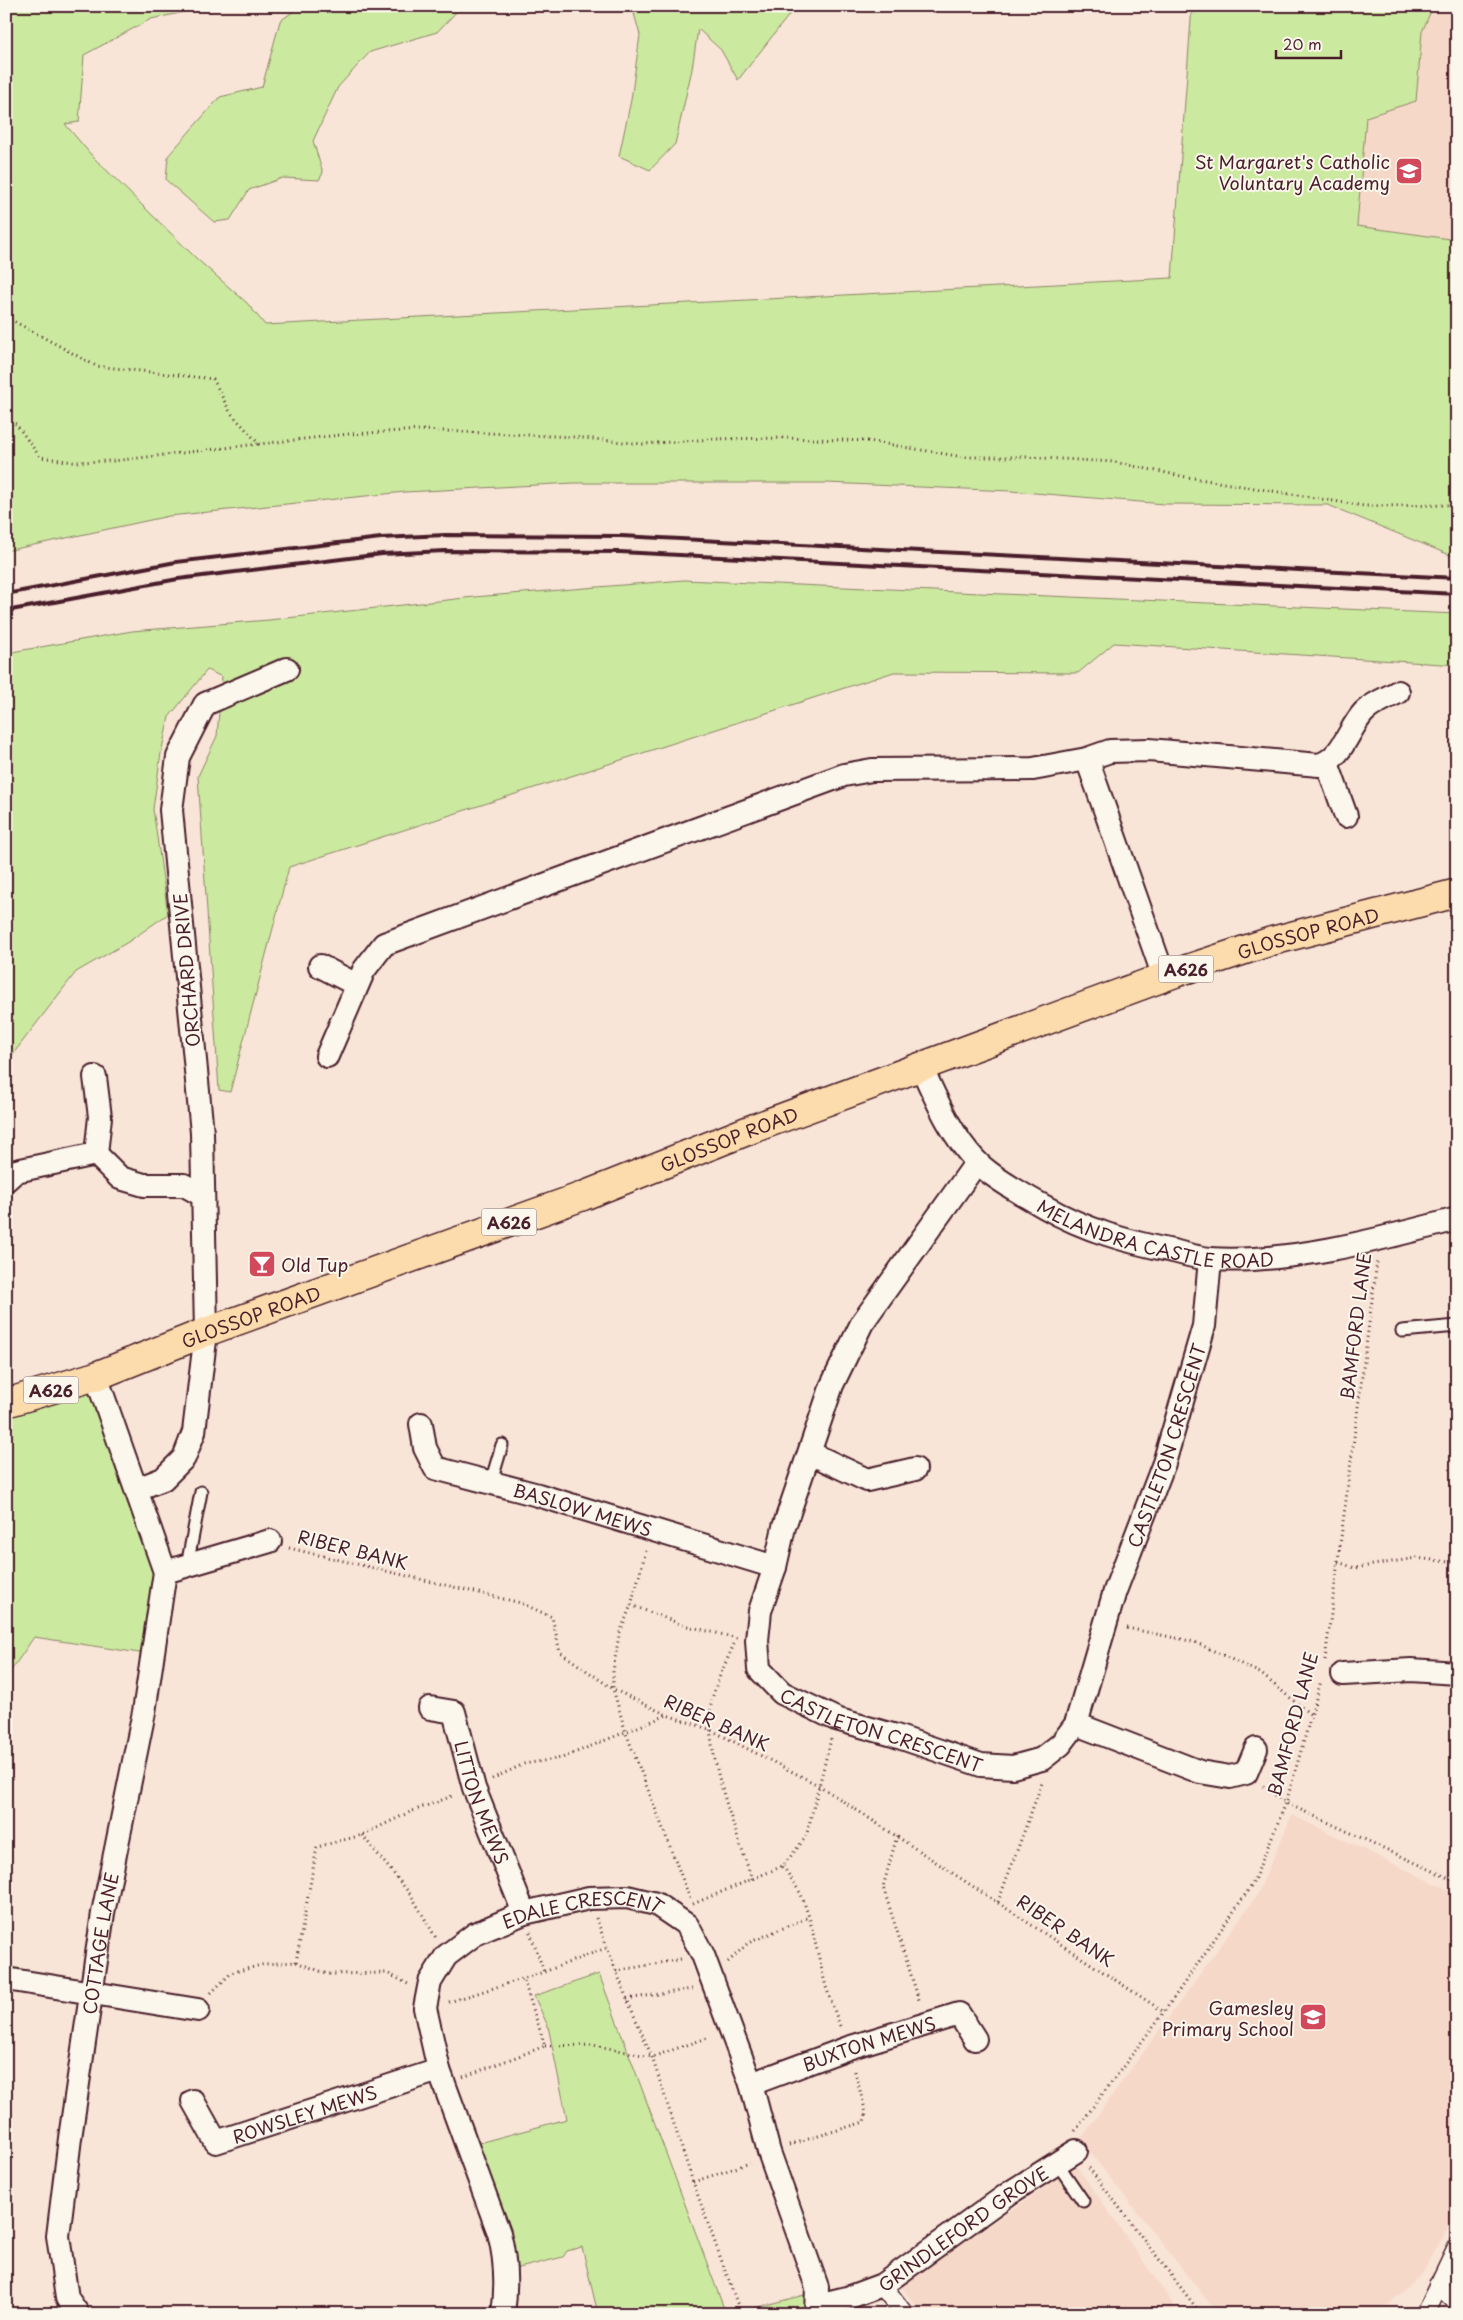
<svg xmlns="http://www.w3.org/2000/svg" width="1463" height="2320" font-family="'Playpen Sans',sans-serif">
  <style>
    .built { fill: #f6d8c8 }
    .green { fill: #cce9a0; stroke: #8b8466 }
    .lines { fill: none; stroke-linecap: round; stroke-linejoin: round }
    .service-casing { stroke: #4a1f2b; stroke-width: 15 }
    .pedestrian-casing { stroke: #4a1f2b; stroke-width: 21 }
    .minor-casing { stroke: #4a1f2b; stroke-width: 26 }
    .primary-casing { stroke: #4a1f2b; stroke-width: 31 }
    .path { stroke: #4a1f2b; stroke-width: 3; stroke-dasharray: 1 4; stroke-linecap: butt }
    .service { stroke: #fbf7ec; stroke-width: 11 }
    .pedestrian { stroke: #fbf7ec; stroke-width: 18 }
    .minor { stroke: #fbf7ec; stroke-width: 22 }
    .primary { stroke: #fcdcac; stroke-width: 28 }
    .rail { stroke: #4a1f2b; stroke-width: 4 }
    .labels { text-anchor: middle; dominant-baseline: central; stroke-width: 4; stroke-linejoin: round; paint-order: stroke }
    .shield { fill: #fbf7ec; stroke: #7f6065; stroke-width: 1 }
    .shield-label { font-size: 16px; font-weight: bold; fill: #4a1f2b }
    .poi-label { font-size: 18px; fill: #4a1f2b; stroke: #fbf7ec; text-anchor: end }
    .street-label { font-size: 18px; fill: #4a1f2b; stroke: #fbf7ec }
  </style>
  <rect width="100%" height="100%" fill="#f8e5d7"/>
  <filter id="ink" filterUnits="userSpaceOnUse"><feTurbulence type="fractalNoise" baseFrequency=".02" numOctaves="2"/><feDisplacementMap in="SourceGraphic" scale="10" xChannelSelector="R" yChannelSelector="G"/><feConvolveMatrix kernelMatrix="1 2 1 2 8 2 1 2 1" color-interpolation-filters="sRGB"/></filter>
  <g filter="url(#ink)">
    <path class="built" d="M1433 6H1457V240L1357 226 1366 117 1416 101 1422 32Z
      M1292 1815 1457 1894V2213L1420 2277 1389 2304 1372 2314H1218L1080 2140 1257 1895Z
      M1076 2165 1180 2314H922L901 2286Z"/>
    <path class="green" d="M6 6H214L151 19 84 55 79 122 65 124 93 157 197 259 247 303 265 325 1172 278 1192 6H1433L1422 32 1416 101 1366 117 1357 226 1457 240V558L1328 505 1164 504 1011 491 827 483H574L405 492 169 516 6 551Z
      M301 6H462L437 32 370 52 338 87 313 141 323 173 319 180 282 178 249 190 230 220 214 222 166 180 168 156 220 97 262 87 280 21Z
      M632 6H796L738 80 721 50 698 29 692 69 675 144 650 170 619 156 631 100 640 35Z
      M684 580 1457 614V665L1114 643 1078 673 894 672 289 867 230 1092 219 1090 198 776 217 736 222 677 207 670 169 717 161 753 153 809 168 914 128 942 76 972 6 1063V653L132 631 269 620 474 597Z
      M93 1384 159 1576 146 1654 34 1637 6 1678V1411Z
      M599 1974 726 2314H598L582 2247 567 2251 563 2257 511 2270 475 2144 567 2119 548 2026 534 1996Z
      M812 2293 811 2314H731Z"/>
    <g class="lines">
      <g class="service-casing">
        <path id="service" d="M1402 1331 1457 1326
          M491 1482 502 1445
          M187 1566 201 1492
          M1057 2163 1083 2201"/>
      </g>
      <g class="pedestrian-casing">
        <path id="pedestrian" d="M882 2285 904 2314
          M1438 2285 1457 2302
          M1425 2314 1457 2247"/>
      </g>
      <g class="minor-casing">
        <g id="minor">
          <path d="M1087 759 1164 977"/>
          <path d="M1327 763 1346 816"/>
          <path d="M320 966 357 985"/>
          <path d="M327 1056 364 970 384 944 844 775 872 770 1033 769 1087 759 1110 751 1149 750 1319 765C1343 758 1348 729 1364 712 1373 703 1387 698 1398 692"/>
          <path id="s1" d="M921 1066C936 1099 951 1135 976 1161 991 1177 1025 1196 1045 1207 1085 1230 1128 1242 1173 1251 1185 1254 1198 1258 1210 1259 1290 1264 1381 1239 1457 1219"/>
          <path d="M95 1077 100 1117 96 1154"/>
          <path id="s2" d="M977 1162 862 1323 832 1385 784 1527 775 1567 760 1611 757 1640 759 1669 782 1693 836 1719 893 1735 981 1765 1013 1767 1042 1759 1061 1744 1076 1724 1115 1591 1164 1463 1204 1326 1210 1259"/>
          <path d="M6 1180 16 1171 96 1154 120 1178 144 1185H184L202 1195"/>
          <path id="s3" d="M421 1424 425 1448 435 1468 538 1495 775 1567"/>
          <path d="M810 1453 867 1480 915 1469"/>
          <path d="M137 1489 163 1479 184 1458 194 1432 206 1332 202 1133 171 810 178 757 205 704 287 669"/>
          <path d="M165 1572 270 1541"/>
          <path d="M1343 1674 1411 1670 1457 1673"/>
          <path id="s4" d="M430 1708 454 1712 474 1788 524 1913"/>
          <path d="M1076 1724 1200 1772 1230 1777 1246 1773 1256 1749"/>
          <path d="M6 1979 198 2010"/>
          <path id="s5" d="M751 2084 848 2048 959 2014 975 2039"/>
          <path id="s6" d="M193 2101 216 2142 439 2070"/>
          <path id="s7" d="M818 2305 847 2298 882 2285 1011 2192 1076 2151"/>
          <path id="s8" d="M78 2314 67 2298 58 2236 70 2138 103 1913 144 1712 165 1572 96 1376"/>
          <path id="s9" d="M503 2314C507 2286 506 2260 499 2233L439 2070 425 2008 430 1982 446 1956 475 1934 524 1913 589 1898 627 1897 656 1904 687 1925 703 1955 751 2084 769 2152 817 2287 816 2314"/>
        </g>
      </g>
      <g class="primary-casing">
        <g id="primary">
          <path id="s10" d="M6 1403 96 1376 206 1332 583 1196 757 1127 1175 973 1272 941 1457 893"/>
        </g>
      </g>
      <path class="path" d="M6 317 96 366 213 379 230 412 259 444 349 434 421 430 573 437 643 444 712 439 787 438 868 441 963 457H1025L1114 462 1181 476 1364 506 1457 505
        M6 419 16 424 40 457 73 462 113 461 258 444
        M289 1548 521 1603 552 1617 560 1652 613 1689 667 1715 709 1729 820 1786 1164 2012
        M646 1551 631 1605 619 1635 613 1671V1689L626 1733 691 1901
        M1338 1562 1355 1568 1416 1558 1457 1563
        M631 1605 683 1625 737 1638
        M1127 1628 1195 1642 1260 1673 1311 1715
        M734 1644C726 1663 714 1685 711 1705 704 1754 737 1832 752 1880
        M1325 1660 1377 1262
        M492 1779 524 1764 562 1758 667 1715
        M1263 1786 1286 1803 1457 1882
        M362 1835 411 1895 436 1938
        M897 1836 883 1887 920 2003
        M783 1866 801 1894 809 1917 826 1987 841 2029
        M998 1902 1042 1783
        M693 1904 783 1866 806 1837 831 1739
        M596 1918 627 1999 652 2057 693 2182 741 2314
        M530 1932 544 1972
        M296 1962 317 1847 362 1835 410 1812 455 1795
        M728 1962 748 1943 809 1917
        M616 1971 681 1959
        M211 1993 231 1973 265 1964 296 1962 328 1974 387 1973 408 1984
        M627 1999 692 1989
        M449 2002 544 1972 606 1948
        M545 2046 593 2045 652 2057 710 2037
        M463 2077 545 2046 523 1978
        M1075 2131 1164 2012 1252 1885 1286 1803 1321 1681
        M789 2145 864 2122 866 2113 854 2068
        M1089 2168 1201 2314
        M693 2182 750 2163
        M778 2314 795 2310"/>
      <use href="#service" class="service"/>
      <use href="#pedestrian" class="pedestrian"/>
      <use href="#minor" class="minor"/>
      <use href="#primary" class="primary"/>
      <path class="rail" d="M6 594 176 562 381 538 445 535 621 536 1457 578
        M6 611 178 579 382 554 445 551 620 552 1457 594"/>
    </g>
  </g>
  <defs>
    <g id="school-square" transform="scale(1.4375)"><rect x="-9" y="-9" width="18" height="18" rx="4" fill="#d1495b" stroke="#fbf7ec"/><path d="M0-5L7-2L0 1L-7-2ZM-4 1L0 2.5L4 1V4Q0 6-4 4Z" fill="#fff"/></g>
    <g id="bar-square" transform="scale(1.4375)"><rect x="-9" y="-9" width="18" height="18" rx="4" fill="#d1495b" stroke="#fbf7ec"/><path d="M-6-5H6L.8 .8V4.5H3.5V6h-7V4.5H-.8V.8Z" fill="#fff"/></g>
  </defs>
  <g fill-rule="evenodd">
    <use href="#school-square" x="1409" y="171"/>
    <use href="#bar-square" x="262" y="1264"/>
    <use href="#school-square" x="1313" y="2017"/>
  </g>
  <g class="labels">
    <g class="shield">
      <rect x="1158.5" y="955.5" width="55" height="27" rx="4"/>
      <rect x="481.5" y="1208.5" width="55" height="27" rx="4"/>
      <rect x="23.5" y="1376.5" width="55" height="27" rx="4"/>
    </g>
    <g class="shield-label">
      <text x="1186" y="969">A626</text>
      <text x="509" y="1222">A626</text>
      <text x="51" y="1390">A626</text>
    </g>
    <g class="poi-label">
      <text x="1390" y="161">St Margaret's Catholic<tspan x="1390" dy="21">Voluntary Academy</tspan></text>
      <text x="281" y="1264" text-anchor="start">Old Tup</text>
      <text x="1294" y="2007">Gamesley<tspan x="1294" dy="21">Primary School</tspan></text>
    </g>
    <g class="street-label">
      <text stroke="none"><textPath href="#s10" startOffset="1385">GLOSSOP ROAD</textPath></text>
      <text transform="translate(186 970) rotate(-95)">ORCHARD DRIVE</text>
      <text stroke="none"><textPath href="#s10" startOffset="770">GLOSSOP ROAD</textPath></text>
      <text stroke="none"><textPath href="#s1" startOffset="309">MELANDRA CASTLE ROAD</textPath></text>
      <text stroke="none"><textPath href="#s10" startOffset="260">GLOSSOP ROAD</textPath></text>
      <text transform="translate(1355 1326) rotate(-83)">BAMFORD LANE</text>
      <text stroke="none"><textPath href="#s2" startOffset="1212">CASTLETON CRESCENT</textPath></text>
      <text stroke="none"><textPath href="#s3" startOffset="200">BASLOW MEWS</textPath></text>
      <text transform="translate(353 1549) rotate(14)">RIBER BANK</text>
      <text transform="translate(717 1722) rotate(24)">RIBER BANK</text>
      <text transform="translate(1292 1724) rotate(-75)">BAMFORD LANE</text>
      <text stroke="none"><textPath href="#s2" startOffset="702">CASTLETON CRESCENT</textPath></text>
      <text stroke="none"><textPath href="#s4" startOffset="119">LITTON MEWS</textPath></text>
      <text stroke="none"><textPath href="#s9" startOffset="525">EDALE CRESCENT</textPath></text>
      <text transform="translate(1066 1930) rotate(34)">RIBER BANK</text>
      <text stroke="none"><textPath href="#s8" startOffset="378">COTTAGE LANE</textPath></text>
      <text stroke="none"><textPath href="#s5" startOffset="125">BUXTON MEWS</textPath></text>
      <text stroke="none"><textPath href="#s6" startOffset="140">ROWSLEY MEWS</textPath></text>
      <text stroke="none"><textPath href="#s7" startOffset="166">GRINDLEFORD GROVE</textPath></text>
    </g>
  </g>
  <rect width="1463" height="2320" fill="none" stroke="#fbf7ec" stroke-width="25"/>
  <rect x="12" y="12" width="1438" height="2295" fill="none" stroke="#4a1f2b" stroke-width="2" filter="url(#ink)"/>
  <path d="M1276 50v8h65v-8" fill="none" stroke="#4a1f2b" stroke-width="2.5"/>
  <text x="1283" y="50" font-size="15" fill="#4a1f2b" stroke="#fbf7ec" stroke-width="4" paint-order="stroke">20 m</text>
</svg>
